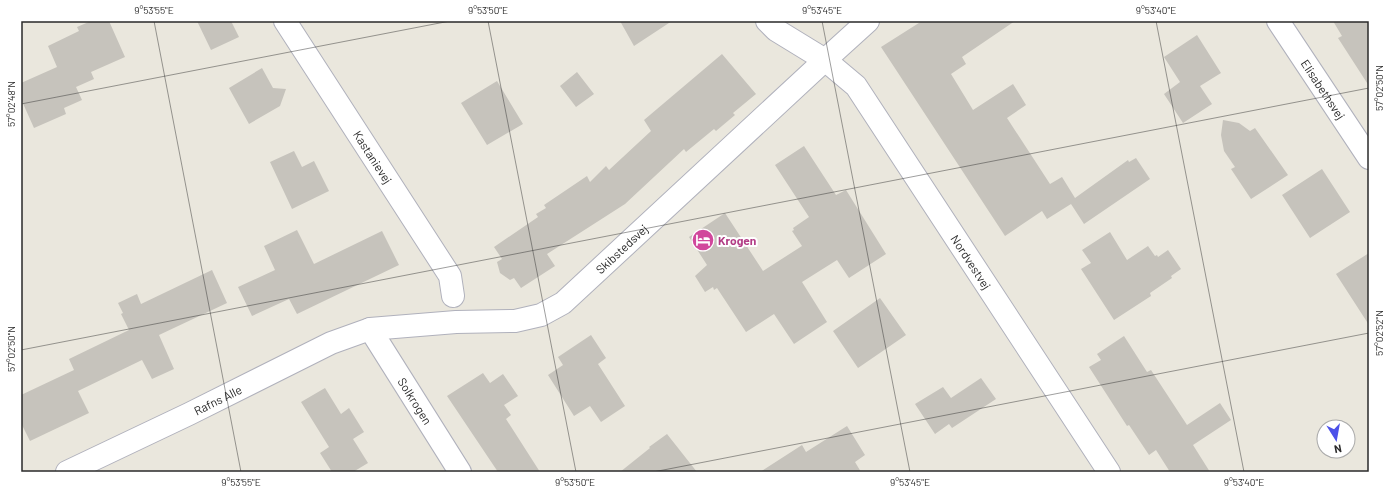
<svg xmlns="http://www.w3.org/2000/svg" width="1390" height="493" font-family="Barlow,sans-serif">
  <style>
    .building { fill: #c6c3bc }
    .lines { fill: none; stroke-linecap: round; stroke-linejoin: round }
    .street-casing { stroke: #b0b1bc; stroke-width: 24 }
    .secondary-casing { stroke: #b0b1bc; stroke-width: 24 }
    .street { stroke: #fff; stroke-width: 22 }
    .secondary { stroke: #fff; stroke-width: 22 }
    .ticks { fill: none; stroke: #2a2a2a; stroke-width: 1; stroke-opacity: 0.45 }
    .labels { text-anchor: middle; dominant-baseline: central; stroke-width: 4; stroke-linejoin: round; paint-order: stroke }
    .street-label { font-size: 12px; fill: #2a2a2a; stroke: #fff }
    .hotel-label { font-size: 12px; font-weight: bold; fill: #b23c85; stroke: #fff; text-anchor: start }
    .neatline { fill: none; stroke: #2a2a2a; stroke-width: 1.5 }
    .ticks-label { font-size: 10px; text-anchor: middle; fill: #2a2a2a }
  </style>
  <rect width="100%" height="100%" fill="#eae7dd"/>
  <path class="building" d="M91 21H109L125 57 91 72 94 79 76 87 82 100 64 108 66 114 34 128 21 99V83L57 67 48 46 79 31 77 27Z
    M197 21H231L239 37 211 50Z
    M620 21H672L634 46Z
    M922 21H1015L962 57 966 64 951 74 973 110 1013 84 1026 105 1007 118 1050 184 1062 177 1075 198 1128 160 1129 162 1136 158 1150 179 1084 224 1071 204 1047 219 1042 211 1005 236 881 47Z
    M1333 21H1369V86L1338 38 1342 36Z
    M1197 35 1221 73 1200 86 1212 104 1183 123 1164 94 1180 82 1164 57Z
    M722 54 756 94 733 113 735 115 716 131 714 129 686 152 684 149 625 204 547 254 555 266 521 288 514 278 510 280 500 273 497 262 502 259 494 247 538 217 536 214 546 208 544 205 587 176 590 182 606 166 609 170 651 131 644 120Z
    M262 68 273 88 286 89 280 106 249 124 229 88Z
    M577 72 594 94 576 107 560 86Z
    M497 81 523 124 487 145 461 103Z
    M1223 120 1239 123 1250 131 1255 128 1288 175 1251 199 1231 169 1235 167 1224 151 1221 135Z
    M804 146 836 195 846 190 886 254 849 278 837 260 802 282 827 322 794 344 774 314 746 332 717 288 714 290 713 287 705 292 695 276 707 265 689 237 725 213 763 271 802 246 792 231 794 230 793 228 809 217 775 165Z
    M294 151 302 167 314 161 329 191 292 209 270 162Z
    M1322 169 1350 212 1310 238 1282 195Z
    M297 230 314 264 382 231 399 265 297 314 289 299 252 316 238 287 275 270 264 246Z
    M1110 232 1127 260 1148 246 1155 256 1157 255 1158 257 1168 250 1181 269 1171 276 1172 278 1150 293 1151 296 1114 320 1081 269 1091 263 1082 250Z
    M1369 253V325L1336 274Z
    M212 270 227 303 159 335 174 369 152 379 142 360 78 391 89 413 30 441 21 423V395L74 370 69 359 129 330 121 314 123 313 118 303 137 294 141 304Z
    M880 298 906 335 858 368 833 331Z
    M591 335 606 358 598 364 625 406 601 422 590 406 574 416 548 375 563 365 558 357Z
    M1124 336 1147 372 1151 370 1187 425 1220 403 1231 420 1193 445 1210 472H1170L1156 450 1149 455 1129 425 1127 426 1089 367 1101 360 1097 354Z
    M483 373 490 383 503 374 518 396 504 405 511 415 506 419 540 472H498L447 396Z
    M981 378 996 399 952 428 949 424 935 434 915 404 943 387 951 398Z
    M325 388 341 414 349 408 364 432 353 439 368 463 353 472H332L320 453 329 447 301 402Z
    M847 426 865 455 855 462 861 472H760L802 445 806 452Z
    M667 434 697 472H620L650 448 649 447Z"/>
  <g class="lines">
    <g class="street-casing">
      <g id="street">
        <path id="s1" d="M285 21 450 276 453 296"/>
        <path id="s2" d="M767 21 776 30 825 60 856 86 1109 472"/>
        <path id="s3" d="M1278 21 1369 158"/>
        <path id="s4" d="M370 329 460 472"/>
        <path id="s5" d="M67 472 189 414 331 343 370 329 456 322 515 321 541 315 563 303 825 60"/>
      </g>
    </g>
    <g class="secondary-casing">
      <path id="secondary" d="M825 60 868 21"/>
    </g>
    <use href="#street" class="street"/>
    <use href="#secondary" class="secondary"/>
  </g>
  <path class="ticks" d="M154 21 241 472M488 21 576 472M822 21 910 472M1156 21 1244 472M21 104 450 21M21 350 1369 88M653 472 1369 333"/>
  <defs>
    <g id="hotel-disc" transform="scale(1.15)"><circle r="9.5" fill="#d1479c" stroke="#fff"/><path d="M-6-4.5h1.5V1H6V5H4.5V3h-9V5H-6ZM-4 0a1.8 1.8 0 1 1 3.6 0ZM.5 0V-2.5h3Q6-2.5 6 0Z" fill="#fff"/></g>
  </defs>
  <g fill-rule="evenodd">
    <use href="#hotel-disc" x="703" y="240"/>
  </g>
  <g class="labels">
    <g class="street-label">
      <text stroke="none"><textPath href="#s3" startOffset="82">Elisabethsvej</textPath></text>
      <text stroke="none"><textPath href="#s1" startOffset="162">Kastanievej</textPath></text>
      <text stroke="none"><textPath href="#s5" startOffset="612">Skibstedsvej</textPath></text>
      <text stroke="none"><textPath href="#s2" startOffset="321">Nordvestvej</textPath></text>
      <text stroke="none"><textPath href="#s5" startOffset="167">Rafns Alle</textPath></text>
      <text stroke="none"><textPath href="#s4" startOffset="85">Solkrogen</textPath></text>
    </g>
    <g class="hotel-label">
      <text x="718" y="240">Krogen</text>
    </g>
  </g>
  <rect width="1390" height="493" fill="none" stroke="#ffffff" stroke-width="44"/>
  <g transform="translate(1336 439) rotate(169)"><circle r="19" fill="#ffffff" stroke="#aaaaaa"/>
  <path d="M0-3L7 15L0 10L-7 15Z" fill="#4c51e9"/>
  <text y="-6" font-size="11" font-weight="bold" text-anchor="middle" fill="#2a2a2a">N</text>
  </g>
  <rect x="22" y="22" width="1346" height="449" class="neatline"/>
  <g class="ticks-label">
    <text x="154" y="14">9°53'55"E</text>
    <text x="488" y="14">9°53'50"E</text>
    <text x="822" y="14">9°53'45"E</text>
    <text x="1156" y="14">9°53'40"E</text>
    <text transform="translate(1379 88) rotate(-90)" y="4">57°02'50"N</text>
    <text transform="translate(11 104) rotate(-90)" y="4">57°02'48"N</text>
    <text transform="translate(1379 333) rotate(-90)" y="4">57°02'52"N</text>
    <text transform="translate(11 349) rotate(-90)" y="4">57°02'50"N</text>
    <text x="241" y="486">9°53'55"E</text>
    <text x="575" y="486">9°53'50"E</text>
    <text x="910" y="486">9°53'45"E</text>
    <text x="1244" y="486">9°53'40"E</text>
  </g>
</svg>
